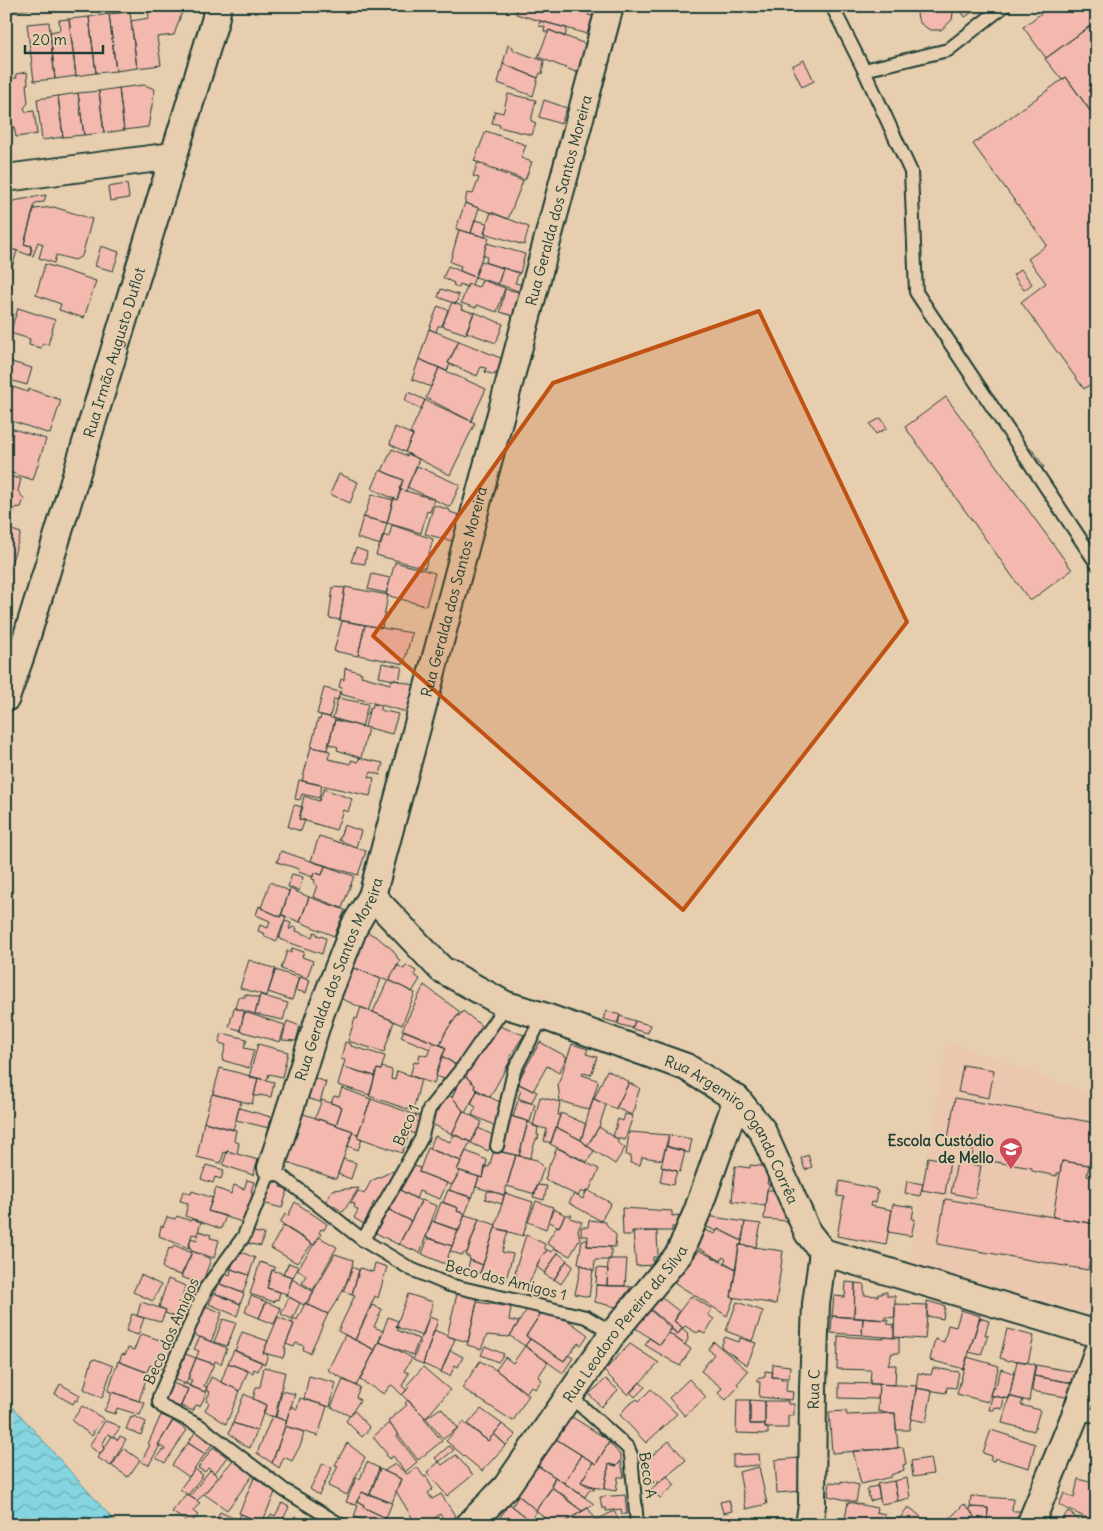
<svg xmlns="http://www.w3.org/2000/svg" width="1103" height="1531" font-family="Delius,sans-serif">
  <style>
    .built { fill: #eac7ae }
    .water { fill: url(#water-waves); stroke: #5c989b }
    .building { fill: #f3b8ae; stroke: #1f3d34 }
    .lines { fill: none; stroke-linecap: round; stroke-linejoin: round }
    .service-casing { stroke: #1f3d34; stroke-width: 16 }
    .minor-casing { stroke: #1f3d34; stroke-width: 30 }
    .service { stroke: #e6ceae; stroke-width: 12 }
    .minor { stroke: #e6ceae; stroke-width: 26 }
    .marked { fill: #c05314; fill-opacity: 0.2; stroke: #c05314; stroke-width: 4; stroke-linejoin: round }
    .labels { text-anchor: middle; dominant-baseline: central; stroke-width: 4; stroke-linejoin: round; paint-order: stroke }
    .street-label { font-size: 15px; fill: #1f3d34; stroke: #e6ceae }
    .poi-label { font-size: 15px; font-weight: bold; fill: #1f3d34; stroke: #e6ceae; text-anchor: end }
  </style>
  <defs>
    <pattern id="water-waves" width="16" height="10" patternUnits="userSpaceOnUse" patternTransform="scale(1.25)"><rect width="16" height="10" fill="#85d5e0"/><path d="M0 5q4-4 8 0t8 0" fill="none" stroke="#6caeb6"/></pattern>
  </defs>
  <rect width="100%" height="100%" fill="#e6ceae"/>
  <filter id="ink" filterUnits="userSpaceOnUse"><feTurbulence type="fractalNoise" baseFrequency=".02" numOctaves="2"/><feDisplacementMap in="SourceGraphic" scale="10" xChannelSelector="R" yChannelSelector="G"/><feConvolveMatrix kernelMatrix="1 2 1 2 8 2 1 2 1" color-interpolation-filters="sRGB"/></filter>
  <g filter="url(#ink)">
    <path class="built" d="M948 1043 1097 1096V1316L909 1262Z"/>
    <path class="water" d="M6 1404 13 1407 118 1525H6Z"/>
    <path class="building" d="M6 6H48L6 12Z
      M184 6 174 35 157 37 161 65 137 68 131 21 149 18 148 10Z
      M518 6H590L588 15 593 16 587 34 516 14Z
      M919 6H952L953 12 952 20 941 30H930L921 24 918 19 917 13Z
      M958 6H981L965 17Z
      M1051 6H1097V21L1046 58 1023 27Z
      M130 12 137 68 116 71 109 14Z
      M109 14 116 71 96 73 89 17Z
      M89 17 96 73 76 76 69 19Z
      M69 19 76 76 55 79 50 32 60 30 59 20Z
      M540 21 567 28 565 37 549 30 548 33 544 31 545 27 539 26Z
      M1097 21V116L1095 118 1066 77 1062 80 1045 59Z
      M49 22 55 79 34 81 27 24Z
      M549 30 588 45 581 74 538 57Z
      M508 45 513 47V50L544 61 542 74 540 73 538 78 503 64Z
      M804 60 814 81 802 87 792 66Z
      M503 64 538 78 533 96 498 83Z
      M27 72 28 84H26L28 103 24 108 26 112 34 111 37 134 16 137 14 127 6 128V75H9L13 78H17L16 74Z
      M1066 77 1097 120V379L1084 389 1021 302 1046 283 1028 259 1047 245 973 144Z
      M144 85 155 89 148 127 124 130 119 88Z
      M119 88 124 130 104 133 99 91Z
      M99 91 104 133 84 135 78 93Z
      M78 93 84 135 63 137 58 96Z
      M508 94 536 100 531 121 536 123 532 135 499 127 500 125 492 123 495 111 503 113Z
      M58 96 63 137 42 140 37 99Z
      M544 100 567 108 561 124 539 117Z
      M486 131 526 145 521 158 532 162 525 180 474 161Z
      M478 162 485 165V167L523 181 508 219 465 203 467 193 473 194 479 178 473 176Z
      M127 184 129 198 110 201 108 187Z
      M46 195 44 202 35 203 24 244 31 246V253L29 255 6 247V223L13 201Z
      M465 203 479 208 471 233 456 229Z
      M54 207 92 219 82 256 75 260 56 255 54 263 39 258 43 244 38 242 33 256 29 255 32 249 30 248 31 246 24 244 34 209Z
      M491 212 529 227 524 245 484 233Z
      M475 220 487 223 484 233H486L485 237 471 233Z
      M459 230 489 238 475 277 460 271 461 266 450 262Z
      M487 243 525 254 520 273 486 263 487 257 483 255Z
      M101 246 119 252 113 271 95 266Z
      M6 247 17 251 6 287Z
      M481 261 503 268 498 284 475 277Z
      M45 264 96 281 84 318 59 310 61 304 36 295Z
      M448 266 475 277 472 285 468 284 467 287 460 284 459 288 453 285 454 283 443 278Z
      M503 268 519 273 515 283 524 285V293L498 284Z
      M1021 269 1032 284 1024 290 1013 275Z
      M482 280 505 288 497 312 477 305 476 308 461 303 468 284 479 287Z
      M441 289 459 295 456 304 438 297Z
      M505 289 519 292 513 316 500 312Z
      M452 302 462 306 461 309 474 313 466 334 442 326Z
      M438 306 448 310 442 326H438L436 332 429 329Z
      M18 308 55 320 48 345 43 343 41 348 29 345 30 339 10 333Z
      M474 312 503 324 496 343 466 332Z
      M429 329 459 341 448 363 450 364 447 371 419 359Z
      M459 341 503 359 499 373 495 372V375L485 372 486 368 481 367 477 376 448 363Z
      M419 359 439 368 431 387 412 379Z
      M8 361 32 368 27 385 6 379V367Z
      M439 368 486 389 471 421 426 398Z
      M13 387 28 392 29 389 61 400 50 434 6 419V409Z
      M408 392 425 400 421 409 405 401Z
      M946 397 1072 570 1030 601 905 427Z
      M425 400 475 423 450 475 405 452 413 435 410 433Z
      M881 418 887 428 876 434 870 424Z
      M7 427 46 439 33 480 6 471Z
      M395 427 413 435 405 452 390 444Z
      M1031 448 1044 467 1030 476 1017 457Z
      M392 449 407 456 408 454 419 459 406 491 399 489 403 480 382 471Z
      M417 466 460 485 450 507 407 487Z
      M380 470 403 480 397 500 372 489Z
      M339 474 358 482 350 503 330 494Z
      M6 475 21 479 18 491 24 499 21 507 15 508 13 513 6 511Z
      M399 489 434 499 430 512 427 511 421 533 387 523 394 498 397 500 401 490Z
      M372 494 393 500 387 523 364 517Z
      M434 505 450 510V512L459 515 456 526 460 527 456 542 425 534Z
      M363 517 387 523 381 545 357 538Z
      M392 525 433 539 425 568 376 555 383 535 389 537Z
      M6 528 21 533 7 576H6Z
      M356 548 367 552 365 564 351 562Z
      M395 562 435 573 426 606 386 595Z
      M372 574 390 578 386 593 368 589Z
      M333 587 345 588 340 620 329 618Z
      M345 587 388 595 382 628 340 620Z
      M342 621 365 625 358 656 334 651Z
      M365 625 412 633 404 664 358 655Z
      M382 663 402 667 399 681 379 677Z
      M345 668 362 673 361 676 390 684 392 679 414 685 407 712 340 694 342 688 339 687 341 679 344 680Z
      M324 688 340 692 338 700 334 699 330 717 317 714Z
      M338 698 368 704 362 727 333 718Z
      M373 704 381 706 380 710 398 714 392 734 365 727 370 707 372 708Z
      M321 715 335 719 327 750 311 747 318 719 320 720Z
      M335 720 368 728 361 758 337 750 338 747 329 744Z
      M311 747 330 751 328 759 351 764V760L358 762 359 758 383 763 380 775 371 772 369 777 374 778 370 796 302 781Z
      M299 780 322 785 319 798 302 794 300 800 295 799Z
      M324 789 352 799 348 812 343 810 336 830 299 819 304 796 319 801Z
      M294 805 303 807 299 819 305 820 301 831 288 827Z
      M344 825 361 831 356 847 339 840Z
      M319 836 366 851 358 875 311 861Z
      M281 851 325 866 322 875 314 872 313 877 298 872 299 869 277 862Z
      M325 866 354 876 342 908 313 897 317 885 314 884 315 880 312 879 314 872 322 875Z
      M292 874 303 877 299 891 288 887Z
      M270 882 289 891 281 917 261 908Z
      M290 889 309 897 300 922 281 915Z
      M309 897 345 910 334 936 300 922Z
      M259 906 261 907V908L281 917 282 915 286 916 277 941 264 936 265 934 258 931 260 925 268 928 270 921 256 915Z
      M285 921 291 923 289 929H291L292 927 297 928 296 931 312 937 314 932 317 933V935L326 938 322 954 279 939Z
      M364 930 378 938 393 950 400 962 389 980 382 978 381 979 345 964Z
      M292 948 304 952 302 957 313 961 307 978 281 969 287 951 291 953Z
      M249 960 276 969 267 996 240 988Z
      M397 965 404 969 406 965 416 971 414 975 420 979 412 992 389 980Z
      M353 967 381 979 369 1011 333 995Z
      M275 970 299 978 292 1000 268 992Z
      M299 977 310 980 306 993 295 990Z
      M388 980 415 993 402 1025 373 1012Z
      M424 985 460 1012 446 1031 440 1045 402 1030Z
      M245 994 259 998 255 1014 235 1008 238 997H245Z
      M260 995 288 1003 283 1020 255 1014Z
      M361 1007 394 1021 384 1052 348 1041 355 1018 357 1019Z
      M234 1008 245 1011 240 1030 229 1027Z
      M463 1011 483 1027 457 1066 442 1056 446 1048 440 1044 446 1031 458 1015 459 1016Z
      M606 1011 620 1015 617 1023 603 1019Z
      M244 1012 285 1025 280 1042 240 1031Z
      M620 1016 635 1021 632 1028 618 1024Z
      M287 1021 300 1026 296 1041 282 1040Z
      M635 1021 650 1025 648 1033 632 1029Z
      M499 1026 524 1035 509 1058 511 1059 490 1097 474 1088 475 1085 463 1074Z
      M404 1030 433 1042 430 1049 401 1037Z
      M222 1033 247 1039 244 1048 254 1050 249 1068 222 1060 226 1045 219 1043Z
      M345 1042 351 1044V1046L385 1056 381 1070 377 1069 375 1076 343 1067 345 1060 341 1059Z
      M433 1042 446 1048 436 1072H437L434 1084 410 1076 414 1062 418 1063 420 1054 427 1056Z
      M540 1042 567 1057 559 1073 547 1066 533 1091 519 1084 520 1078Z
      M258 1044 288 1052 282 1077 269 1074 267 1080 249 1077Z
      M572 1044 588 1049 586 1054 597 1057 591 1075 583 1073 582 1075 597 1080 598 1082 590 1110 560 1101 558 1085Z
      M442 1056 458 1066 450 1081 436 1076Z
      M963 1065 994 1070 989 1098 958 1092Z
      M343 1067 375 1076 370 1095 338 1085Z
      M382 1067 392 1070 391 1079 395 1080 397 1071 421 1079 413 1111 369 1096 377 1069 381 1070Z
      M220 1068 258 1078 252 1104 213 1094Z
      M607 1070 629 1082 616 1109 594 1099Z
      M463 1074 475 1085 474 1088 477 1091 465 1113 452 1097Z
      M309 1076 326 1082 320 1102 303 1097Z
      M258 1078 274 1082 271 1097 259 1095V1096H254Z
      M629 1083 640 1088 635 1103 636 1104 635 1109 632 1115 616 1108Z
      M519 1084 533 1091V1090L537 1092 531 1103 518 1098 521 1091 517 1089Z
      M342 1088 371 1099 358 1134 352 1133 353 1131 336 1125 342 1107 331 1103 334 1096 339 1097Z
      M477 1091 504 1104 494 1125 472 1115 476 1107 471 1104Z
      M444 1093 452 1097 465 1113 463 1111 452 1134 428 1122Z
      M212 1094 241 1101 233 1130 204 1122Z
      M540 1097 560 1102 558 1115H560L551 1143 544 1141 547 1129 533 1126Z
      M593 1098 606 1105 599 1127 587 1146 581 1140Z
      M955 1098 1096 1123 1089 1165 1062 1161 1060 1173H1057V1176L1032 1171V1168L972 1158 973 1149 947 1144Z
      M371 1099 416 1115 402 1153 357 1137Z
      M322 1100 342 1107 336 1125 315 1118Z
      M518 1100 535 1104 530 1122 513 1117Z
      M239 1108 271 1117 269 1128 236 1120Z
      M463 1111 482 1122 471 1142 452 1134Z
      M301 1113 353 1131 336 1179 284 1161Z
      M561 1113 586 1124 581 1140 556 1127Z
      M625 1114 633 1116 625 1140 613 1137 618 1119 623 1121Z
      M416 1115 424 1117 417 1135 410 1132Z
      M511 1116 528 1121 519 1156 501 1152Z
      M204 1122 236 1130 234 1141 239 1143 237 1154 227 1151V1153L224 1152 221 1163 197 1157Z
      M528 1122 538 1127 537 1135H539L538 1139H536L530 1158 519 1156Z
      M556 1127 581 1140 594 1151 587 1162 550 1144Z
      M599 1127 619 1140 617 1142 625 1148 615 1164 587 1146Z
      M478 1128 495 1136 488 1151 471 1143Z
      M629 1132 669 1135 662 1160 642 1157 640 1165 630 1163 631 1156 626 1155Z
      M352 1133 358 1134 357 1137 362 1139 358 1150 348 1146Z
      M454 1134 470 1142 461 1161 429 1149 435 1136 450 1142Z
      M669 1135 692 1139 689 1153 667 1147Z
      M666 1146 685 1151 680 1172 661 1167Z
      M428 1148 461 1161 457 1170 460 1171 452 1185 419 1172Z
      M557 1148 599 1169 589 1191 587 1190 585 1193 581 1191 578 1196 545 1180 547 1174 546 1173Z
      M494 1150 516 1155 504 1195 476 1187 479 1177 483 1178 485 1166 489 1167Z
      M227 1151 258 1160 253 1175 223 1165Z
      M466 1151 487 1160 483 1178 457 1170Z
      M516 1155 537 1160 544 1167 535 1194 507 1186Z
      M808 1155 812 1167 805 1170 801 1158Z
      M928 1157 950 1161 945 1194 922 1190Z
      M343 1159 356 1163 351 1179 338 1174Z
      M1062 1161 1089 1165 1087 1176 1097 1177V1231L1095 1230 1096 1224 1053 1217Z
      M957 1162 981 1166 975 1198 951 1193Z
      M410 1164 420 1168 419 1172 447 1183 440 1199 419 1191 416 1199 398 1189Z
      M206 1165 224 1170 221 1179 215 1177 213 1183 201 1179Z
      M750 1165 770 1167 767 1184H770L767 1190 765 1206 732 1201 735 1166 750 1168Z
      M663 1167 677 1171 673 1185 660 1182Z
      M393 1171 397 1174 383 1202 378 1199 376 1203 374 1202 372 1206H373L364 1224 354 1218 358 1210 354 1207 355 1204 351 1203 358 1191 364 1194 371 1181Z
      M460 1171 479 1177 472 1198 449 1190Z
      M247 1180 254 1182 251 1191 253 1196 256 1197 248 1224 208 1211 216 1188 231 1194 234 1185 244 1189Z
      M271 1181 281 1183 280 1187 288 1189 282 1208 262 1203Z
      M840 1181 876 1189 875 1190 878 1191 876 1203 871 1202 870 1206 892 1210 886 1245 837 1236 844 1197 837 1196Z
      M907 1181 923 1184 920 1196 905 1193Z
      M537 1185 547 1186 544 1200 533 1197Z
      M359 1188 343 1212 326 1201 332 1190Z
      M398 1189 421 1201 411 1221 387 1209Z
      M448 1190 472 1197 465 1214 457 1211 458 1208 443 1202Z
      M488 1190 504 1195 502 1204 485 1199Z
      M587 1190 611 1203 601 1221 569 1203 574 1194 583 1199Z
      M767 1190H778L780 1202 785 1201 789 1221 764 1219Z
      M183 1191 191 1194 192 1191 213 1198 208 1211 226 1216 221 1229 185 1216 188 1203 180 1201Z
      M505 1193 533 1202 523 1236 495 1228Z
      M945 1199 1096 1224 1088 1270 937 1244Z
      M422 1200 437 1206 420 1253 399 1244Z
      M536 1201 553 1207 546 1229 528 1222Z
      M295 1202 327 1224 324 1230 321 1229 319 1233 321 1234 314 1245 280 1223 285 1214 288 1216Z
      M441 1202 458 1208 457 1211 465 1214 459 1231 434 1222Z
      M893 1204 914 1207 912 1219H915L911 1236 888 1232Z
      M386 1208 411 1221 399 1245 376 1233 377 1231 374 1230Z
      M622 1208 672 1211V1216L679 1215 677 1227H672V1231H632V1235H623Z
      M554 1209 565 1215 559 1227 548 1221Z
      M465 1215 479 1219 467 1252 461 1255 450 1251Z
      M565 1215H572L570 1218 582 1222 578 1230 580 1239 570 1256 547 1244 549 1239 557 1226 559 1227Z
      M177 1216 191 1221 192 1219 201 1222 197 1235 192 1234 188 1248 159 1236 161 1226 163 1227 167 1217 175 1219Z
      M707 1216 745 1222 742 1241 718 1229 716 1231 705 1226Z
      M479 1219 496 1225 483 1265 470 1260 469 1256H466Z
      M589 1220 606 1222V1224L616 1235 615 1247 587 1246 588 1236H581V1227H588Z
      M432 1221 458 1230 452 1246 426 1237Z
      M745 1222 761 1224 756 1247 741 1245Z
      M283 1226 312 1244 297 1263 271 1248Z
      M495 1228 508 1231 502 1252 513 1254 506 1280 480 1273Z
      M718 1229 742 1241 741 1245H739L736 1269 724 1262 726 1259 723 1257 721 1261 695 1246 704 1230 715 1234Z
      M199 1231 211 1235 210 1238 219 1240 214 1258 191 1251V1248H189L191 1238 197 1240Z
      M249 1231 264 1234 261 1246 246 1243Z
      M657 1231 658 1257H653V1265L636 1266 633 1232Z
      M526 1235 545 1244 544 1248 547 1250 541 1257 527 1288 514 1285 517 1274 515 1273 516 1268Z
      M319 1237 337 1247 313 1290 302 1283 306 1275 297 1270Z
      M428 1238 452 1246 445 1264 422 1254Z
      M582 1240H588L587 1246 611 1247V1259L608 1260H595L594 1271 578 1263Z
      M174 1245 192 1253 181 1275 167 1271 162 1267 169 1248 172 1249Z
      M739 1245 783 1251 776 1304 731 1297Z
      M554 1248 559 1251 545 1273 537 1267 541 1257 547 1250 552 1252Z
      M237 1250 255 1258 249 1275 231 1269Z
      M698 1250 736 1269 731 1297 734 1298 727 1316 672 1281 687 1258H694Z
      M192 1251 211 1259 202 1284 181 1277Z
      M558 1253 567 1260 554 1280 544 1274Z
      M335 1254 353 1260 351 1273 343 1291 328 1314 306 1304Z
      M608 1259H627L625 1286H607Z
      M470 1260 483 1265 480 1273 468 1268Z
      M566 1261 573 1266 561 1284 554 1279Z
      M260 1262 275 1267 274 1271 272 1270 267 1288 280 1292 278 1300 275 1299 274 1302 250 1294Z
      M289 1263 299 1267 293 1277 283 1274Z
      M375 1263 387 1267 378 1298 375 1296 355 1340 338 1331 355 1295 352 1294 360 1268 373 1272Z
      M581 1265 593 1270 589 1297 575 1294Z
      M352 1267 359 1270 352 1294 343 1291Z
      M597 1268 608 1269 607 1286 596 1285Z
      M231 1269 249 1275 243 1293 220 1284 225 1273 230 1275Z
      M272 1270 293 1277 287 1294 267 1288Z
      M141 1275 161 1285 153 1301 133 1292Z
      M168 1279 186 1286 182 1296 189 1299 184 1319 165 1313 166 1310 159 1307Z
      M292 1279 314 1292 307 1303H305L304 1305 285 1295 287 1294Z
      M846 1282 855 1283 854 1318 832 1316 834 1296 845 1297Z
      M218 1283 244 1294 240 1304 214 1293Z
      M855 1283 864 1284V1295L878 1296V1294H882V1292H887V1296H895V1318L885 1317V1320L854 1318Z
      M596 1285 625 1286 631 1287 616 1307 595 1302Z
      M214 1293 241 1304 237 1316 209 1304Z
      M408 1294 433 1302 423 1336 396 1327Z
      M457 1294 478 1298 468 1342 447 1336Z
      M251 1296 266 1302 259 1318 245 1312Z
      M691 1296 712 1309 708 1315 714 1319 705 1334 699 1331 697 1333 685 1326 683 1328 674 1321 677 1318 676 1316Z
      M289 1297 300 1303 292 1319 281 1314Z
      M661 1297 680 1312 674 1321 683 1328 678 1334 650 1310Z
      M927 1301 945 1306 943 1319 927 1316Z
      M141 1302 166 1310 161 1322 137 1316Z
      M266 1302 281 1308 274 1324 259 1318Z
      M477 1302 511 1307 509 1320 519 1322 509 1337 487 1335 481 1349 467 1345Z
      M737 1302 763 1311 752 1341 726 1331Z
      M305 1303 328 1314 310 1353 303 1350 304 1346 296 1343 294 1347 286 1344 294 1324 292 1323 294 1318 297 1320Z
      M201 1304 222 1313 211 1342 188 1332Z
      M895 1304 928 1305 925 1339 894 1337Z
      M372 1305 382 1309 374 1327 383 1331 375 1350 355 1340Z
      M529 1306 541 1313 526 1336 530 1339 525 1346 510 1336Z
      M649 1308 672 1327 660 1345 634 1327Z
      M542 1309 555 1311 588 1335 581 1345 578 1343 564 1361 526 1336 541 1313H540Z
      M961 1310 980 1316 964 1369 930 1360 935 1339 944 1342 948 1325 956 1327Z
      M132 1314 144 1318 138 1335 126 1331Z
      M832 1316 863 1318 862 1335 831 1333Z
      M278 1317 294 1324 286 1344 284 1348H286L283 1358 263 1353Z
      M388 1317 398 1321 396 1327H399L397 1330 419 1339 413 1355 379 1342Z
      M429 1317 438 1320 423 1364 413 1360Z
      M863 1318 888 1320V1324L894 1325V1338L862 1335Z
      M980 1318 989 1321 985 1335H988L981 1355 969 1352Z
      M223 1319 236 1323 227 1346 214 1342Z
      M682 1328 687 1332 688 1339 685 1345 669 1333 671 1329 678 1334Z
      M1007 1329 1034 1336 1028 1362 1011 1360 1010 1361 1000 1358Z
      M434 1330 455 1339 441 1372 423 1364Z
      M242 1332 268 1341 263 1353 268 1354 265 1364 235 1351Z
      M669 1333 691 1349 680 1366 645 1345 649 1338 660 1345Z
      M142 1334 177 1346 167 1371 150 1365 147 1372 119 1362 122 1354 125 1355 128 1348 134 1350 140 1335H141Z
      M345 1335 375 1350 356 1386 328 1370Z
      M838 1336 884 1339V1337L899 1338V1353H892L888 1365H896L895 1385 870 1384 871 1370 837 1369Z
      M200 1337 227 1348 221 1364 215 1361 214 1364 196 1358 199 1351 194 1349Z
      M725 1337 739 1342 740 1338 756 1343 747 1365 721 1347Z
      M530 1339 564 1361 568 1355 573 1358 563 1373 525 1346Z
      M379 1342 392 1347 412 1358 404 1371 409 1373 402 1386 407 1390 402 1395 392 1385 389 1387 384 1394 360 1380Z
      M714 1342 748 1371 737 1384 739 1386 726 1400 718 1393 722 1388 701 1371 714 1354 708 1349Z
      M630 1344 659 1363 628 1395 604 1371Z
      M485 1346 504 1354 498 1362 481 1355Z
      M525 1346 548 1362 538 1377 542 1380 535 1389 531 1386 526 1393 496 1370 505 1357 513 1363Z
      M234 1350 262 1362 258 1371 254 1369 253 1373 228 1363Z
      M450 1350 463 1357 458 1367 455 1365 450 1376 441 1372Z
      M180 1352 196 1358 186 1384 175 1380 182 1363 176 1361Z
      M967 1357 999 1366 988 1402 957 1394Z
      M196 1358 214 1364 204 1386 207 1387 205 1392 189 1386 192 1380 188 1378Z
      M95 1359 113 1366 102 1398 84 1389 92 1360Z
      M118 1361 148 1373 139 1401 108 1391Z
      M480 1361 496 1370 529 1395 513 1421 462 1388Z
      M1017 1361 1035 1364 1029 1401 1011 1397V1394H1010Z
      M228 1363 248 1371 240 1391 221 1382Z
      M773 1364 790 1366 789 1378 772 1377Z
      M1036 1365 1075 1372 1073 1383 1034 1376Z
      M264 1367 285 1372 275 1417 264 1414 266 1405 253 1399 256 1387H260Z
      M423 1367 450 1390 426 1418 402 1395 409 1387 407 1385Z
      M933 1368 959 1372 956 1388 947 1387 946 1393 916 1388 918 1373 931 1375Z
      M1001 1369 1014 1373 1009 1399 990 1395 992 1388H995Z
      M765 1371 773 1372 772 1377 782 1378 781 1380H787L786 1391 793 1392 792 1400 759 1397 760 1382H757V1379L765 1377Z
      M309 1376 336 1383 330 1407 304 1399Z
      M1034 1376 1073 1383 1071 1398 1032 1391Z
      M211 1377 240 1391 226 1424 205 1410 209 1403 206 1401 210 1392 206 1390Z
      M606 1379 618 1390 601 1407 589 1394Z
      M689 1379 706 1397 685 1416 669 1398Z
      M343 1380 360 1387 356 1397 360 1400 350 1416 331 1407Z
      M170 1382 188 1389 180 1407 161 1399Z
      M640 1382 645 1387 635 1397 630 1392Z
      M184 1383 207 1393 200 1406 196 1405 193 1411 181 1406 188 1389 182 1387Z
      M839 1383 879 1384 878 1399 839 1398Z
      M60 1384 80 1395 77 1401 75 1400 73 1404 55 1394Z
      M879 1384 917 1386 909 1430H896L895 1413H883V1412L878 1411Z
      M916 1388 932 1391 926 1422 911 1419Z
      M651 1389 677 1414 646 1443 620 1415 627 1406 637 1399 639 1401Z
      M282 1391 295 1394 286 1421 276 1417Z
      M112 1392 145 1403 140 1415 117 1408 115 1414 105 1411 104 1410 107 1406Z
      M244 1394 266 1405 257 1431 233 1423Z
      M992 1396 1004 1398 1002 1409 994 1407V1410H989Z
      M1009 1396 1023 1400 1021 1405 1040 1410 1034 1431 1002 1423Z
      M300 1398 327 1406 318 1436 285 1426 291 1406 297 1409Z
      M408 1400 425 1417 424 1419 442 1441 418 1460 388 1421 407 1405 405 1403Z
      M737 1400H750V1424H765V1428H768V1434L736 1433Z
      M750 1400 765 1401V1424H750Z
      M765 1401H788V1404H794V1416H788V1428H765Z
      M82 1406 104 1419 93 1432 94 1433 92 1436 72 1421Z
      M441 1408 458 1428 443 1439 426 1418Z
      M481 1409 502 1424 488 1441 468 1424Z
      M354 1410 370 1428 362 1437 346 1421Z
      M846 1411 847 1415 895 1413 898 1448 832 1453 829 1412Z
      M566 1413 610 1441 596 1464 551 1436Z
      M161 1415 173 1420 158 1445H160L149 1465 141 1462 150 1445 148 1444Z
      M134 1416 146 1422 141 1435 126 1429 131 1417 133 1418Z
      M272 1416 287 1421 272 1463 257 1453Z
      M105 1421 115 1424 120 1428 113 1437 108 1434 102 1445 105 1447 100 1454 89 1446Z
      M173 1421 187 1430 165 1463 156 1458 162 1450 164 1451 165 1449 158 1445Z
      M463 1422 488 1441 494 1434 506 1445 482 1471 446 1441Z
      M233 1423 257 1431 250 1448 243 1445 229 1433Z
      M389 1423 399 1435 397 1436 417 1462 405 1472 393 1456 389 1459 386 1456 387 1454 373 1437Z
      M502 1424 516 1435 506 1445 494 1434Z
      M285 1426 304 1432 301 1444 292 1461 284 1457 279 1468 272 1463Z
      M198 1428 215 1440 205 1454 188 1443Z
      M991 1430 1035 1444 1029 1468 995 1458 994 1461 990 1460 992 1456 983 1453Z
      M112 1436 118 1440 120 1436 126 1439 111 1466 98 1458Z
      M553 1437 581 1455 564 1483 535 1464Z
      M669 1441 686 1460 659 1483 656 1480 653 1483 647 1475 650 1474 642 1464Z
      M609 1442 621 1456V1461L617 1466 609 1464 604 1489 588 1486 581 1482 593 1462 596 1464Z
      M188 1443 205 1454 189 1477 172 1465Z
      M347 1443 365 1457 347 1495 328 1486 338 1466 335 1465Z
      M449 1446 454 1450 439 1462 435 1458Z
      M213 1447 227 1457 215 1473 208 1468 205 1472 198 1468Z
      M903 1447 906 1464 903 1465 904 1470 891 1475V1477L861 1484 853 1451 883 1449V1450Z
      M123 1448 140 1460 128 1477 112 1466Z
      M759 1454 760 1465 733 1467V1455Z
      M456 1455 473 1475 447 1496 427 1472 439 1462 442 1465Z
      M581 1455 593 1462 581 1482 595 1487 594 1490 590 1489 585 1497 564 1483Z
      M800 1458 802 1491 777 1493 775 1460Z
      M930 1458 933 1474 913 1477 911 1461Z
      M234 1459 253 1475 227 1510 204 1494Z
      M621 1461 624 1477H618L616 1491 604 1489 609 1464 617 1466Z
      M367 1462 379 1468 369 1496 362 1492 355 1505 346 1502 356 1478 360 1479Z
      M323 1463 332 1468 319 1495 310 1489Z
      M395 1464 407 1474 417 1467 424 1477 426 1476 430 1484 433 1489 428 1493 432 1499 441 1494 456 1517 446 1523 440 1514 425 1525 416 1524 396 1491 401 1479 384 1471Z
      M537 1465 555 1477 551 1484 552 1488 536 1510 517 1494Z
      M759 1467 767 1504 746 1509 739 1472Z
      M195 1469 203 1475 188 1495 180 1489Z
      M380 1469 401 1479 392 1503 370 1494Z
      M210 1470 219 1477 197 1501 190 1496Z
      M667 1476 675 1485 660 1498 651 1489Z
      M555 1477 564 1483 594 1504 582 1511 567 1500 568 1498 551 1487Z
      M254 1478 271 1485 269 1487 276 1490 262 1523 239 1513Z
      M907 1478 910 1498 898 1501 894 1481Z
      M1078 1479 1097 1484V1523L1059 1505 1064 1493 1074 1498Z
      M841 1481 859 1485 856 1502 828 1496 830 1482 841 1483Z
      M894 1481 898 1501 881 1504 877 1484Z
      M878 1486 880 1498 870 1501 867 1488Z
      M552 1487 582 1511 560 1525H552L536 1510Z
      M362 1492 392 1503 386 1518 363 1507 364 1505 357 1501Z
      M186 1494 200 1503 193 1511 198 1515 190 1524 172 1512Z
      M625 1495 627 1514H622L621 1509 606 1511V1508H602L600 1497Z
      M519 1496 537 1511 530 1520 512 1506Z
      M971 1496 1013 1499 1012 1511H1024L1019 1525H987L988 1508 970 1507Z
      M729 1500 732 1511 723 1513 720 1502Z
      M357 1501 364 1505 363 1507 386 1518 383 1525H378L354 1517 358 1505 356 1504Z
      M506 1501 536 1525H498L496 1523 506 1509 502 1506Z
      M848 1502 877 1508 876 1512 885 1514 884 1518 896 1521 895 1525H844Z
      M282 1503 289 1507 280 1525H265L271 1514 275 1516Z
      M964 1504 975 1516 966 1525H943Z
      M908 1507 913 1510 930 1525H900L897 1522Z
      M970 1507 988 1508 987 1525H969V1521L975 1516 970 1511Z
      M588 1508 596 1520 587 1525H560Z
      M614 1511 620 1522 616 1525H587Z
      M1068 1511 1085 1525H1058Z
      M220 1512 238 1520 236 1525H214Z
      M241 1514 260 1522 259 1525H236Z
      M295 1516 303 1521 304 1520 312 1525H290Z"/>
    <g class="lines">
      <g class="service-casing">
        <path id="service" d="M832 6 864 70 911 172 916 292 1097 564
          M864 70 948 50 1004 6
          M497 1146 514 1071 543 1016
          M363 1240 421 1139 429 1109 463 1067 506 1005
          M570 1396 628 1448 631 1455 637 1525
          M1076 1413 1097 1416
          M341 1525 284 1490 200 1426 163 1407 159 1403V1397L206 1288 244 1236 271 1168 363 1240 411 1269 449 1285 586 1317 613 1333"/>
      </g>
      <g class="minor-casing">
        <g id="minor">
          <path d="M6 178 173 156"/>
          <path id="s1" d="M6 698 22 652 215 21 218 6"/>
          <path id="s2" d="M372 896 441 969 506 1005 543 1016 686 1067 737 1099 762 1130 808 1233 823 1252 1097 1334"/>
          <path id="s3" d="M271 1168 321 1012 355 925 372 896 610 6"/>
          <path id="s4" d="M469 1525 506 1487 613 1333 679 1254 697 1212 737 1099"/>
          <path id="s5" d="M809 1525 812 1505 813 1388 816 1304 823 1252"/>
          <path d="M1030 1525 1076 1413 1097 1353"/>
        </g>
      </g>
      <use href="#service" class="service"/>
      <use href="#minor" class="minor"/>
    </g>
  </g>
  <path class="marked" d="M759 311 907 622 683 910 373 636 553 383Z"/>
  <defs>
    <g id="school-pin" transform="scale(1.25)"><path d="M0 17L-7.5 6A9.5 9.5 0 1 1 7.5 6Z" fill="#d1495b" stroke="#e6ceae"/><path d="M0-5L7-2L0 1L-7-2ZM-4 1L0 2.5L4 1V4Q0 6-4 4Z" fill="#fff"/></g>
  </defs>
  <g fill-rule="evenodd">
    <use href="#school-pin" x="1011" y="1149"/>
  </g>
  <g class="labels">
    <g class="street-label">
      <text stroke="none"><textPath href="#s3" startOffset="1011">Rua Geralda dos Santos Moreira</textPath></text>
      <text stroke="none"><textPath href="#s1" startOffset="362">Rua Irmão Augusto Duflot</textPath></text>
      <text stroke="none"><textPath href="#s3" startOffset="606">Rua Geralda dos Santos Moreira</textPath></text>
      <text stroke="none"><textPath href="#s3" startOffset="201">Rua Geralda dos Santos Moreira</textPath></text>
      <text transform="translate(406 1125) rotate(-67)">Beco 1</text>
      <text stroke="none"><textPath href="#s2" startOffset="444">Rua Argemiro Ogando Corrêa</textPath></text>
      <text transform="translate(506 1280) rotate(14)">Beco dos Amigos 1</text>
      <text stroke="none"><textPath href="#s4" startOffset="255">Rua Leodoro Pereira da Silva</textPath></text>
      <text transform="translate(171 1331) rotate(-66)">Beco dos Amigos</text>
      <text stroke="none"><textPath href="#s5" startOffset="136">Rua C</textPath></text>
      <text transform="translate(648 1475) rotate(81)">Beco A</text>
    </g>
    <g class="poi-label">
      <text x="994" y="1140">Escola Custódio<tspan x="994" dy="17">de Mello</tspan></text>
    </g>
  </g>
  <rect width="1103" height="1531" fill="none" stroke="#e6ceae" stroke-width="25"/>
  <rect x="12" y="12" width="1078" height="1506" fill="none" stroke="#1f3d34" stroke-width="2" filter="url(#ink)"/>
  <path d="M25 45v8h78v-8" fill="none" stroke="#1f3d34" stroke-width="2.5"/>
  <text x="32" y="45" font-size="15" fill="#1f3d34" stroke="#e6ceae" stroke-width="4" paint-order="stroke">20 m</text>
</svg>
